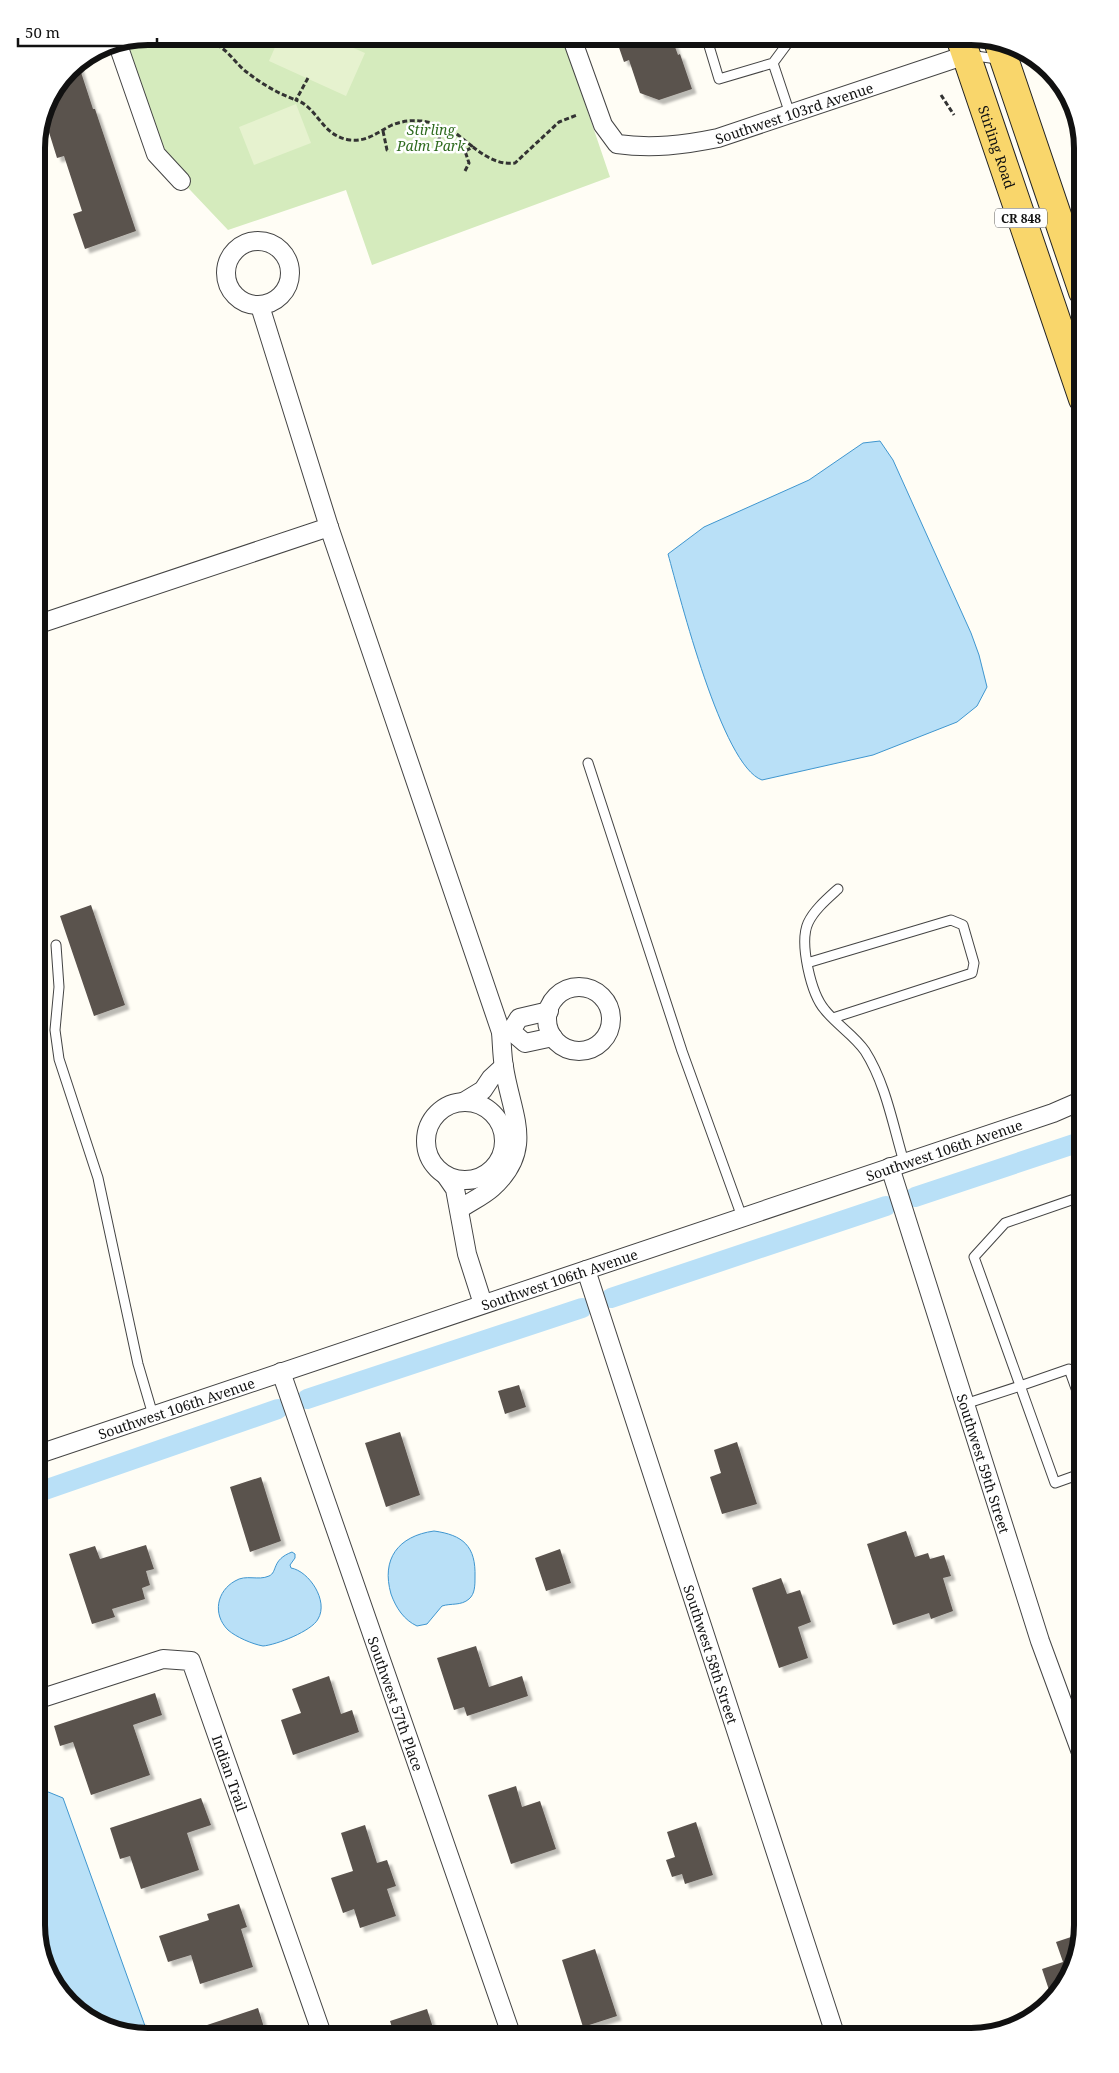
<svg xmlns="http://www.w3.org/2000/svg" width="1119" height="2073" font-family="'Noto Serif',serif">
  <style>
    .green { fill: #d5ebbd }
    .pitch { fill: #e6f2cf }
    .water { fill: #b9e0f7; stroke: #3f96cf }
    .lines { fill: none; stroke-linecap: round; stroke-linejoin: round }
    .canal { stroke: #b9e0f7; stroke-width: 20 }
    .building { fill: #5a524d; filter: url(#shadow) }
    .service-casing { stroke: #444; stroke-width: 11 }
    .minor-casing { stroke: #444; stroke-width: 20 }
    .primary-casing { stroke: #222; stroke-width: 30 }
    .path { stroke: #333; stroke-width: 3; stroke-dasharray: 5 2.5; stroke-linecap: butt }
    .service { stroke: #fff; stroke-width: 9 }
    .minor { stroke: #fff; stroke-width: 18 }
    .primary { stroke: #f9d66b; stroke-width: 28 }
    .labels { text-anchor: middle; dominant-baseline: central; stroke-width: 5; stroke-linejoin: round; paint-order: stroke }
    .shield { fill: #fff; stroke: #585858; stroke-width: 1 }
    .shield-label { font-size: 12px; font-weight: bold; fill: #111 }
    .street-label { font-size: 14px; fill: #111; stroke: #fff }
    .park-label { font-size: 14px; font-style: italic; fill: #2f6b1f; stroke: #fff }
    .rim { fill: none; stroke: #111; stroke-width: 6 }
  </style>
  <defs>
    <filter id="shadow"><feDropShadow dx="4.5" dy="4.5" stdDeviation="1" flood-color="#0004"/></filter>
  </defs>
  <rect width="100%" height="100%" fill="#fffdf5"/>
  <path class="green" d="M148 36H562L610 177 372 265 346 190 228 230 156 154 117 42Z
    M1058 84 1074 105 1083 156Z"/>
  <path class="pitch" d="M280 36H326L365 53 346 96 269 61Z
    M296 104 311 143 254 165 239 127Z"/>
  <path class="water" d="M880 441 893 460 971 633 979 655 987 687 977 706 957 722 873 755 762 780C722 766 680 597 668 554L704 527 809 480 863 443Z
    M434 1531C463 1535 476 1546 475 1577 475 1585 475 1594 469 1599 461 1606 451 1603 442 1606L427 1624 417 1626C404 1620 396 1608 391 1594 381 1559 398 1536 434 1531Z
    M292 1552 295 1554V1558L290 1565 291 1568C309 1571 329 1601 318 1619 312 1631 276 1645 263 1646 252 1644 236 1637 228 1630 212 1614 217 1591 235 1581 246 1574 258 1581 269 1576 278 1572 271 1560 292 1552Z
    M36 1787 63 1798 149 2037H141L86 2018 45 1968 36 1925Z"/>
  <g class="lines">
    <path class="canal" d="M915 1197 1083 1141
      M611 1298 886 1206
      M307 1399 582 1308
      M36 1493 278 1409"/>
  </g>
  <path class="building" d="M615 36H671L678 55 680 54 692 89 659 100 640 93 629 60 624 62Z
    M78 63 93 109H95L136 231 85 249 73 214 82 211 64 156 57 158 43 113 45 105 69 69Z
    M91 905 125 1005 94 1016 60 916Z
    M519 1385 526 1407 505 1414 498 1391Z
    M400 1432 420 1495 386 1507 365 1443Z
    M737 1442 757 1504 722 1514 710 1477 721 1473 714 1450Z
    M261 1477 281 1541 250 1552 230 1487Z
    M906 1531 915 1557 928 1553 930 1559 944 1555 951 1576 943 1578 953 1611 931 1619 929 1613 893 1625 867 1544Z
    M146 1545 154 1569 146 1571 150 1585 142 1588 145 1599 112 1609 115 1617 92 1624 69 1554 95 1546 100 1559Z
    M560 1549 571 1583 546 1591 535 1558Z
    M781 1578 787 1594 800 1590 811 1622 798 1627 808 1658 779 1668 752 1588Z
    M476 1646 489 1687 522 1676 528 1696 467 1716 464 1707 454 1710 437 1658Z
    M329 1676 341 1714 352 1710 359 1732 293 1755 281 1720 301 1713 292 1689Z
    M155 1693 162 1715 133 1725 150 1775 91 1795 73 1742 60 1746 54 1726Z
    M516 1786 522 1807 540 1801 556 1849 511 1864 488 1795Z
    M201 1798 211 1825 187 1833 199 1870 141 1889 130 1856 120 1859 110 1828Z
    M696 1822 713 1875 685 1884 682 1874 672 1877 666 1860 675 1857 667 1832Z
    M365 1825 377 1863 387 1860 396 1886 387 1889 396 1916 360 1928 354 1909 343 1913 331 1878 353 1871 341 1833Z
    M239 1904 247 1927 241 1929 253 1967 200 1984 191 1955 168 1962 159 1936 209 1920 207 1914Z
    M1080 1934 1065 1984 1049 1990 1042 1969 1063 1962 1056 1942Z
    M595 1949 617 2016 583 2027 562 1960Z
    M258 2008 267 2037H181L180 2034Z
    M427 2009 436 2037H395L390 2021Z"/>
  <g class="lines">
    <g class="service-casing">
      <path id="service" d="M706 36 719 79 773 63 793 36
        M970 50 982 38
        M969 55 1004 60 1023 53
        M773 63 790 114
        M588 763 682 1051 742 1217
        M838 889C827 899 814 910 808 923 799 943 811 994 825 1010 837 1025 855 1036 865 1051 886 1084 893 1126 904 1162
        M56 945 59 987 55 1030 59 1059 98 1178 138 1364 153 1415
        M807 963 951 920 963 925 974 963 972 973 833 1018
        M965 1404 1020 1386 1069 1369 1083 1408
        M1083 1473 1055 1483 974 1257 1005 1223 1083 1196"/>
    </g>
    <g class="minor-casing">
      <g id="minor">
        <path id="s1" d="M571 36 603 125 617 144C652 149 684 145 718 138L966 55"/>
        <path d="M117 42 156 154 181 181"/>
        <circle cx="258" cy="273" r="32"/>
        <path d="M36 246V231"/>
        <path d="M260 306 329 527 501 1032C502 1044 502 1056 504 1067 511 1114 536 1149 492 1188 483 1196 470 1202 460 1209"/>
        <path d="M36 625 329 527"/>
        <circle cx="579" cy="1019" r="32"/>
        <path d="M511 1031 519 1018 549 1011"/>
        <path d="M501 1032 511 1031 525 1043 553 1037"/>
        <path d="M465 1101 483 1090 491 1078 504 1066"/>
        <circle cx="465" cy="1141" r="39"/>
        <path id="s2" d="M890 1167 1040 1641 1083 1758"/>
        <path d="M446 1176 455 1189 467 1254 483 1304"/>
        <path id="s3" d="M586 1270 836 2037"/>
        <path id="s4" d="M281 1372 512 2037"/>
        <path id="s5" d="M36 1455 1053 1113 1083 1100"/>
        <path id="s6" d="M36 1700 163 1659 191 1661 323 2037"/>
      </g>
    </g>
    <g class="primary-casing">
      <g id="primary">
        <path id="s7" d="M960 37 1083 399"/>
        <path d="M999 44 1083 292"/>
      </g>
    </g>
    <path class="path" d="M167 36 173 42C186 43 200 39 212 43 227 47 236 65 248 73 262 84 279 94 296 100
      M308 78 296 100C318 107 321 136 350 140 367 142 378 132 392 125 410 118 427 120 444 127
      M941 95 954 115
      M383 131 387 150 390 151
      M435 148 444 127 453 131 473 147
      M465 171 469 163 465 151 473 147C486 157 499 165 515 163L559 122 577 115"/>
    <use href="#service" class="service"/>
    <use href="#minor" class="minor"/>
    <use href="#primary" class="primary"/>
  </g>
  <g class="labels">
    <rect class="shield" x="995" y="208.5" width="52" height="19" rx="4"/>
    <g class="shield-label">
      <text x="1021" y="218">CR 848</text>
    </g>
    <g class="street-label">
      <text stroke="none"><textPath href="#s1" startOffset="300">Southwest 103rd Avenue</textPath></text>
      <text stroke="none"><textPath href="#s7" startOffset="116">Stirling Road</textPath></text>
      <text stroke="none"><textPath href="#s5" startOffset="958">Southwest 106th Avenue</textPath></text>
      <text stroke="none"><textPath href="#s5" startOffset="552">Southwest 106th Avenue</textPath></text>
      <text stroke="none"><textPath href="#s5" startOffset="148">Southwest 106th Avenue</textPath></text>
      <text stroke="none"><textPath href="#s2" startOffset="311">Southwest 59th Street</textPath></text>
      <text stroke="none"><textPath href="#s3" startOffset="404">Southwest 58th Street</textPath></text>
      <text stroke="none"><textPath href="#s4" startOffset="351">Southwest 57th Place</textPath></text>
      <text stroke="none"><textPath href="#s6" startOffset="280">Indian Trail</textPath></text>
    </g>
    <g class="park-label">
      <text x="431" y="129">Stirling<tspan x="431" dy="16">Palm Park</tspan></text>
    </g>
  </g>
  <path d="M0 0H1119V2073H0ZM148 45H971A103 103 0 0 1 1074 148V1925A103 103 0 0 1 971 2028H148A103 103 0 0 1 45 1925V148A103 103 0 0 1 148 45Z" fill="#fff" fill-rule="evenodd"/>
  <path class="rim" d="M148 45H971A103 103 0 0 1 1074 148V1925A103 103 0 0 1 971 2028H148A103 103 0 0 1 45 1925V148A103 103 0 0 1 148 45Z"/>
  <path d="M18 38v8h139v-8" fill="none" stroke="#111111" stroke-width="2.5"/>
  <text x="25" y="38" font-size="15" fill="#111111" stroke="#ffffff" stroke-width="4" paint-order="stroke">50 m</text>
</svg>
